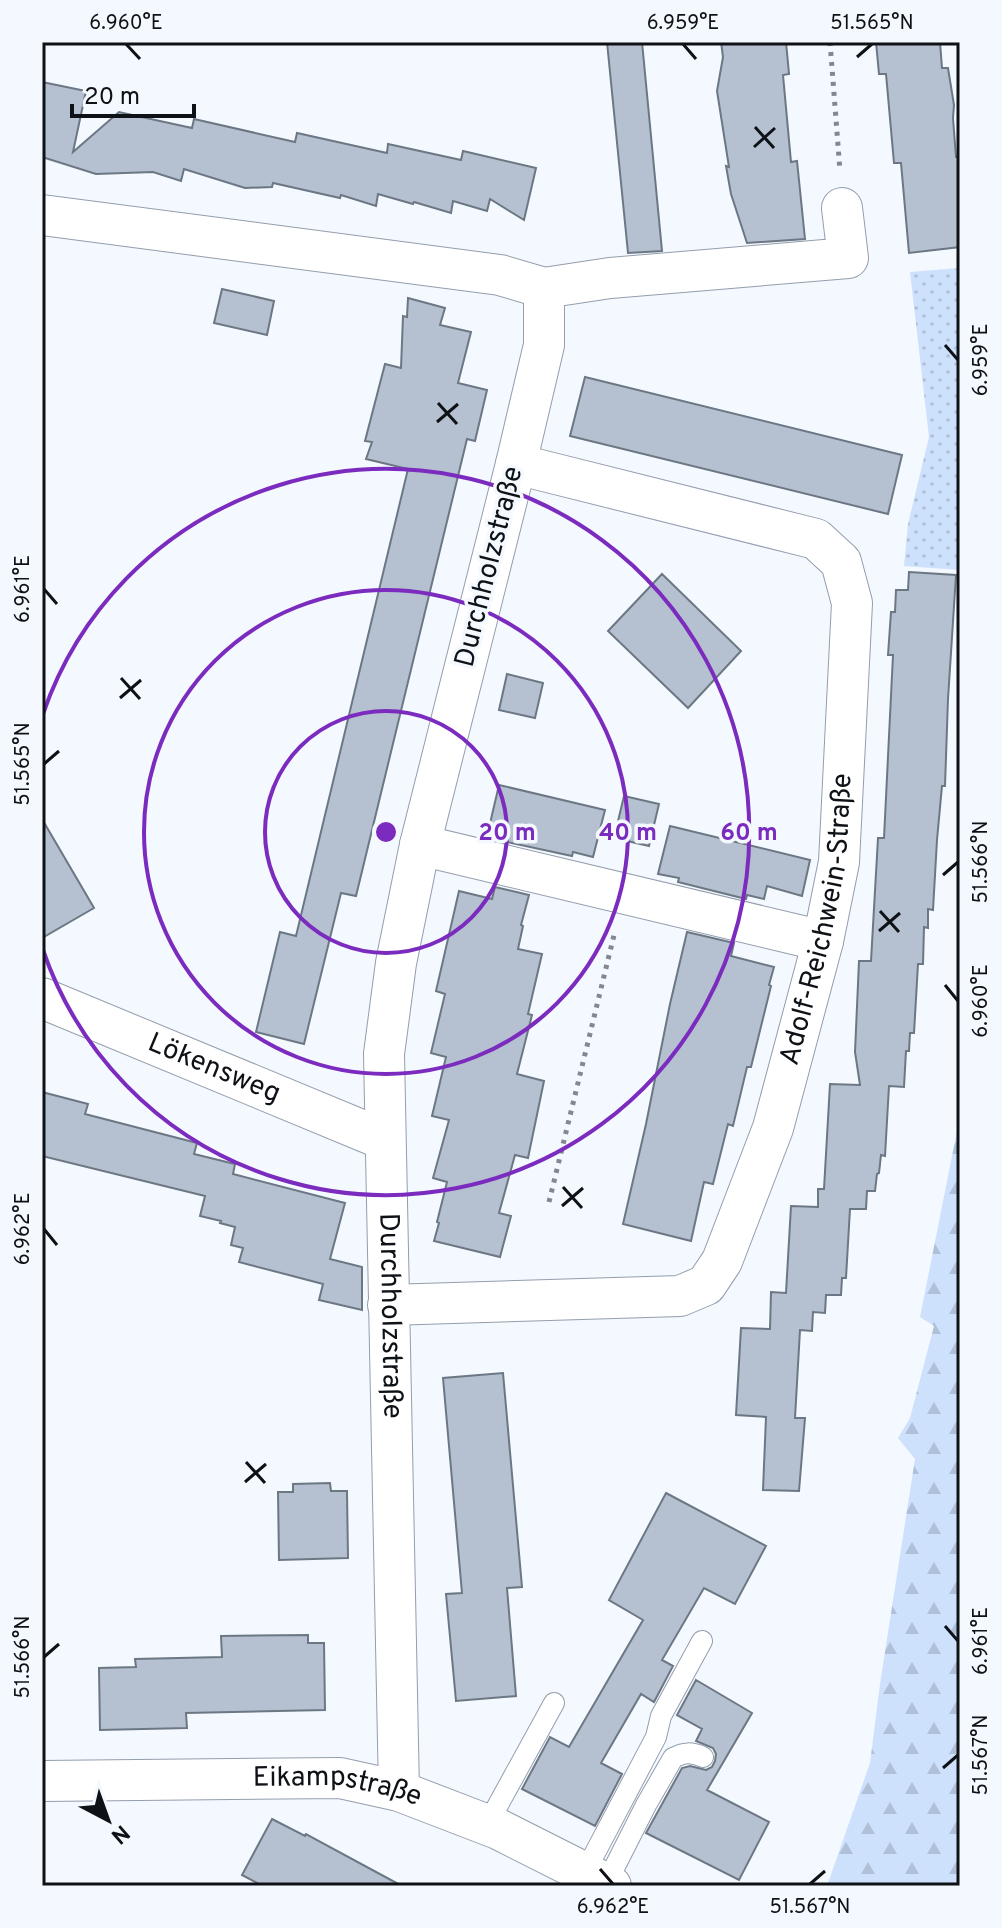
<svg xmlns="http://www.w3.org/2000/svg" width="1002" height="1928" font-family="Overpass,sans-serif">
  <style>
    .forest { fill: url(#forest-firs) }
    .park { fill: url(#park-dots) }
    .building { fill: #b5c1d0; stroke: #6c7784; stroke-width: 2 }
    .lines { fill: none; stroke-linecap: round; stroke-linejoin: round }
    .lane-casing { stroke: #939eac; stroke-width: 22 }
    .street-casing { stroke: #939eac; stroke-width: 42 }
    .path { stroke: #84888e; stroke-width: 5; stroke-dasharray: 4 6; stroke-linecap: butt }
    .lane { stroke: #fff; stroke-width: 20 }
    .street { stroke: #fff; stroke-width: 40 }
    .ticks { fill: none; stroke: #0e1217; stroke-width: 3 }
    .ring { fill: none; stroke: #7b2cbf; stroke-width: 4 }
    .labels { text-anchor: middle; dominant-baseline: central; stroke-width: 7; stroke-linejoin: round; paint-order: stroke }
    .street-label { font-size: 28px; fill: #0e1217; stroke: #f4f8ff }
    .centre { fill: #7b2cbf; stroke: #f4f8ff; stroke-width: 4 }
    .ring-label { font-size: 24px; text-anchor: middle; font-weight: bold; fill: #7b2cbf; stroke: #f4f8ff; stroke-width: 7; stroke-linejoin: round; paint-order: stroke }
    .neatline { fill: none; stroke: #0e1217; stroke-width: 3 }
    .ticks-label { font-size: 20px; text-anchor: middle; fill: #0e1217 }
  </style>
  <defs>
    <pattern id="forest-firs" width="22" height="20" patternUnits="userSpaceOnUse" patternTransform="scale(2)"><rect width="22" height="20" fill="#cde1fd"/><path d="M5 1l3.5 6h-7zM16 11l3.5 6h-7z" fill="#afc0d8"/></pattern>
    <pattern id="park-dots" width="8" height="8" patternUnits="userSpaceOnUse" patternTransform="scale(2)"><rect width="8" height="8" fill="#cde1fd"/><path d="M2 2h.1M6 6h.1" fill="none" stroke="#afc0d8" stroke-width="1.8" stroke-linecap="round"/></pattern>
  </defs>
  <rect width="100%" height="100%" fill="#f4f8ff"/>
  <path class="forest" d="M960 1116V1886H827L870 1763 880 1684 915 1459 898 1438 910 1418 934 1326 920 1317Z"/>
  <path class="park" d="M960 268V570L904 566 908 524 929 437 910 272Z"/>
  <path class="building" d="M607 42H642L662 251 628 253Z
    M721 42H786L789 74 783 75 791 162 797 161 805 239 747 243 731 194 726 166 729 167 717 91 723 57Z
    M876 42H940L942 68H948L954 105 953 118 956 157H960V247L909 253 901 163H894L886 74H879Z
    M42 82 86 91 73 152 119 112 192 128 194 119 295 142 297 133 387 153 388 144 461 160 463 151 536 168 524 220 490 199 487 211 453 201 451 213 414 202 413 204 378 194 376 206 341 195 340 198 273 183 272 187 245 188 184 169 181 181 153 172 96 174 42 157Z
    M222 289 274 301 267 335 214 323Z
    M408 298 445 308 440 325 471 332 458 383 487 390 475 441 467 439 356 896 341 893 304 1044 256 1032 280 932 296 936 408 469 366 459 372 442 365 441 385 364 401 368 403 316 407 317Z
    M585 377 902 455 888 514 570 436Z
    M909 572 956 575 948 699 945 786H942L937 840 933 910 928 909V928L924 927 923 964H918L914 1033H910L909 1051H906L904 1087 889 1086 885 1156 881 1155 879 1173 877 1174 875 1191H867L866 1209H850L846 1278H842L841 1295H826L825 1313 813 1312 812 1331 800 1330 795 1418H805L799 1491 763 1490 766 1417 736 1415 741 1328 770 1329 771 1292 786 1293 791 1206 818 1207V1189H824L830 1084 860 1085 855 1052 859 961H871L878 838H884L893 655H888L891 612H895L896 590H908Z
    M662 574 741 651 688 708 608 631Z
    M507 674 543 683 535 718 499 710Z
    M499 785 605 810 593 857 573 852 572 856 507 842 508 837 488 832Z
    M624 796 659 804 649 846 614 838Z
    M42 819 94 908 42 938Z
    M670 826 810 860 802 896 767 886 764 899 747 895 746 899 678 882 679 878 658 874Z
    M495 887 529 895 521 925 523 926 518 949 542 954 528 1014 532 1015 517 1074 544 1081 528 1158 515 1155 499 1213 511 1216 500 1257 434 1241 439 1223 437 1222 447 1182 433 1178 449 1120 432 1116 446 1057 431 1053 445 994 436 991 459 891 492 899Z
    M687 932 734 943 731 956 774 967 769 985 771 986 751 1067H747L733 1126 728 1124 713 1184 704 1182 691 1241 623 1224 646 1124 670 1004Z
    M42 1092 88 1104 85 1114 197 1143 194 1154 235 1164 233 1174 345 1203 330 1259 362 1267V1310L319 1300 323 1284 239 1262 243 1248 231 1245 235 1227 220 1223 221 1221 200 1216 205 1196 42 1156Z
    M503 1373 522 1587 507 1588 516 1696 456 1701 446 1594 462 1593 443 1378Z
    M330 1483 331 1491H347L348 1558 279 1560 278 1492H293V1484Z
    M666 1493 766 1546 735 1604 704 1588 662 1660 673 1666 654 1702 641 1694 601 1763 622 1774 595 1826 522 1789 550 1737 569 1747 643 1620 609 1600Z
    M308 1635V1643H324L325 1710 186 1713 187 1728 100 1730 99 1668 136 1667 135 1659 222 1657 221 1636Z
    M696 1680 752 1713 707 1790 769 1822 739 1880 646 1833 682 1768 690 1766 706 1770 712 1767 715 1761 716 1754 713 1748 696 1741 702 1729 677 1715Z
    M272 1819 305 1836 306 1834 402 1886H263L242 1875Z"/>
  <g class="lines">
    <g class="lane-casing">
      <path id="lane" d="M487 1825 554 1703
        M585 1872 656 1737 661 1716 702 1641
        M606 1884 646 1805 673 1758C684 1752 692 1752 703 1757"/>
    </g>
    <g class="street-casing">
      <g id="street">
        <path id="s1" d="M42 215 500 275 544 288V345L516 464 420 845 396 963 384 1054 399 1791"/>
        <path d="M544 288 610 278 848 258 842 208"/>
        <path d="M420 845 823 941"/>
        <path id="s2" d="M42 998 385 1140"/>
        <path id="s3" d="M388 1305 680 1296 706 1285 722 1261 773 1128 823 941 839 862 852 603 841 562 816 539 516 464"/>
        <path id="s4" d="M42 1781 340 1778 399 1791 498 1829 611 1886"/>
      </g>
    </g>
    <path class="path" d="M830 42 840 171
      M549 1202 615 931"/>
    <use href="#lane" class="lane"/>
    <use href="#street" class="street"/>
  </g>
  <path class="ticks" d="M126 44 140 59M683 44 696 59M857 57 872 44M755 127 774 148M754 147 775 128M945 345 958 360M438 403 457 424M437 422 458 404M44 589 57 604M121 678 140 699M120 698 141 680M44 764 59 751M943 875 958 862M880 911 899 932M879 931 900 913M945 985 958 1001M563 1187 582 1208M562 1206 583 1188M44 1229 57 1245M246 1462 265 1483M245 1482 266 1464M945 1626 958 1641M44 1657 59 1644M943 1768 958 1755M600 1869 613 1884M810 1884 825 1871"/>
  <g class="ring">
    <circle cx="386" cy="832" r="121"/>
    <circle cx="386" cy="832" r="242"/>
    <path d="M43 714A363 363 0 1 1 43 950"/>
  </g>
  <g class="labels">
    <g class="street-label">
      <text transform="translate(490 567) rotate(-76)">Durchholzstraße</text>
      <text stroke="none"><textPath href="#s3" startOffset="706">Adolf-Reichwein-Straße</textPath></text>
      <text stroke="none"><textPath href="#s2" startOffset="186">Lökensweg</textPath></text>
      <text stroke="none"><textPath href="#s1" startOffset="1554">Durchholzstraße</textPath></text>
      <text stroke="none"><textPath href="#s4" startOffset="296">Eikampstraße</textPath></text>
    </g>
  </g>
  <circle cx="386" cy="832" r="12" class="centre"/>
  <g class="ring-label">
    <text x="507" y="840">20 m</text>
    <text x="628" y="840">40 m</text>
    <text x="749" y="840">60 m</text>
  </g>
  <rect width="1002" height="1928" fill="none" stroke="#f4f8ff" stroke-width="88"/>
  <g transform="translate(108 1820) rotate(139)" stroke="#f4f8ff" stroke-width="6" paint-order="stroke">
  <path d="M0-6L14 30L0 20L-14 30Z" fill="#0e1217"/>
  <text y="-12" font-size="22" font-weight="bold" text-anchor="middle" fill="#0e1217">N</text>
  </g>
  <path d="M72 104v12h122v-12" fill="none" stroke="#0e1217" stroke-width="4"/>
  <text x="84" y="104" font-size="24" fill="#0e1217" stroke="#f4f8ff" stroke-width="6" paint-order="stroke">20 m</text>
  <rect x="44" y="44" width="914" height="1840" class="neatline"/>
  <g class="ticks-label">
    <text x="126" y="29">6.960°E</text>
    <text x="683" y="29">6.959°E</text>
    <text x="872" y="29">51.565°N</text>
    <text transform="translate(980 360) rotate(-90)" y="7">6.959°E</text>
    <text transform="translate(22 589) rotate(-90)" y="7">6.961°E</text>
    <text transform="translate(22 764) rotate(-90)" y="7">51.565°N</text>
    <text transform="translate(980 862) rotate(-90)" y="7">51.566°N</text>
    <text transform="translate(980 1001) rotate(-90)" y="7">6.960°E</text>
    <text transform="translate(22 1229) rotate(-90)" y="7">6.962°E</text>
    <text transform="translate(980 1641) rotate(-90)" y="7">6.961°E</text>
    <text transform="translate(22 1657) rotate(-90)" y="7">51.566°N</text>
    <text transform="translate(980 1755) rotate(-90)" y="7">51.567°N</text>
    <text x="613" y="1913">6.962°E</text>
    <text x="810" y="1913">51.567°N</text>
  </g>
</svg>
